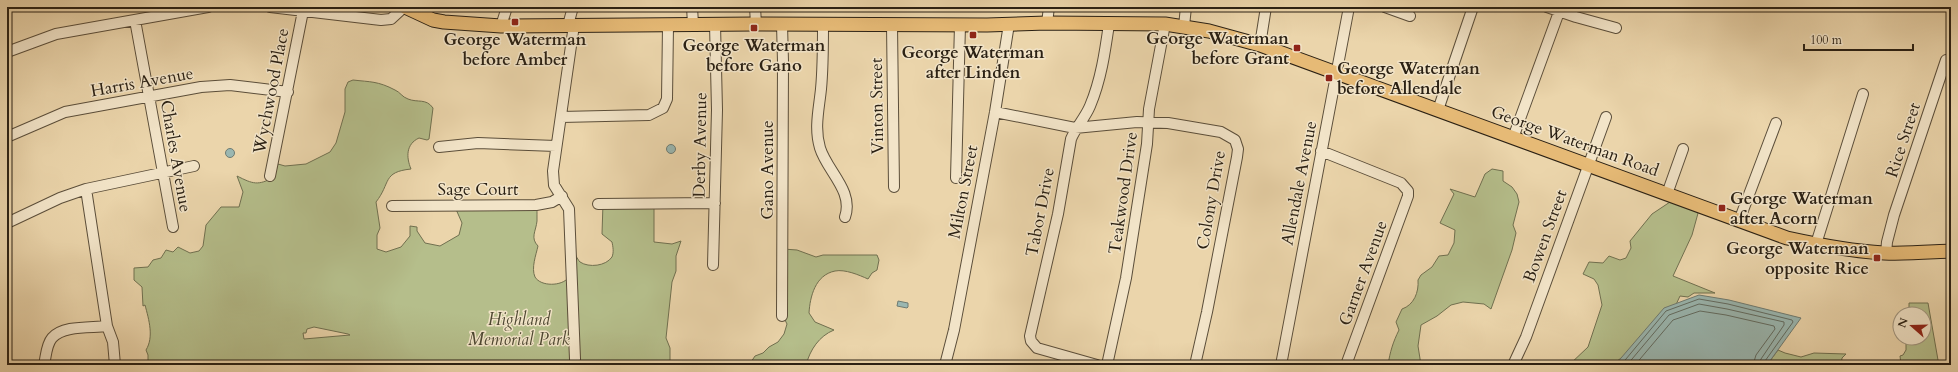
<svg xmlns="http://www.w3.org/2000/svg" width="1958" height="372" font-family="Cardo,serif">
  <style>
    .green { fill: #b5be8b; stroke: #707050; fill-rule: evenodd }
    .water { fill: #9ab7b1; stroke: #6e7b72 }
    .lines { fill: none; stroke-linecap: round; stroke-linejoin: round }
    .shore { stroke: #626c62; stroke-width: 1 }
    .minor-casing { stroke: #5b4e3a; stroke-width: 12 }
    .major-casing { stroke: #2b2114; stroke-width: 15 }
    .minor { stroke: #f2e4c8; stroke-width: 10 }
    .major { stroke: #e6ba76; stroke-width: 13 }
    .poi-dot { fill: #8f2418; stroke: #f2e4c8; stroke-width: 1.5 }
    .labels { text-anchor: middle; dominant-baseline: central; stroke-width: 3; stroke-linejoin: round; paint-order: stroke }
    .poi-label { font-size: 17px; font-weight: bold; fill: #2b2114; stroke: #f2e4c8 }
    .street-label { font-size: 17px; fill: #2b2114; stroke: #f2e4c8 }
    .park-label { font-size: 17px; font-style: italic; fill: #4e4832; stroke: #f2e4c8 }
  </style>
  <rect width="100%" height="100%" fill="#ebd5ab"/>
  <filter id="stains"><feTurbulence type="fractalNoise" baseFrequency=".005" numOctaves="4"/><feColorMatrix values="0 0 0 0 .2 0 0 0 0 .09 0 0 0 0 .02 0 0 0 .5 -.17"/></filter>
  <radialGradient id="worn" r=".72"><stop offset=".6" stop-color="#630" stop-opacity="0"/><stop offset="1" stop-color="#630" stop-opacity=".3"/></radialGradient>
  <path class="green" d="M353 80C370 82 378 81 395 90 400 92 402 97 408 99 418 103 426 98 433 108L429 139 427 140 419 138C406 144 406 157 411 169 382 172 391 183 376 202L380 228 377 235V249L386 252 401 247 410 236V226L417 227V231L425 243 440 246 459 235 462 223 455 207 537 208C537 213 537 217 537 221 536 231 530 238 538 246 536 255 531 268 535 277 541 287 562 286 568 278 572 272 573 261 575 254 576 256 578 260 580 262 589 268 606 266 612 257 614 252 613 247 612 242L602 234 603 203 654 205V242L672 244 681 241 676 256V271L672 282 666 338 670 348V365H148V355L146 350C154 337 149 320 145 305L143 306 142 287 134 280V268L148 267 153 260 161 258 166 250 173 252 178 247 190 253 199 251 203 246 206 225 221 207H239L243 192 237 176C253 184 258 186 274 177L278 164 285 166 306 164 330 152 336 143 345 112V89L348 82ZM314 327 348 334 350 335 304 339 303 333H306L307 329Z
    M1492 169 1503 171V181L1512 187 1517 194 1519 202 1513 225 1516 233 1512 250 1491 309 1484 304 1463 302 1451 305 1437 316 1421 325 1418 346 1421 365H1388C1390 352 1393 342 1399 330L1396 322 1402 309C1414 305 1419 292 1418 280L1421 275 1432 267 1439 256 1448 255 1454 243 1455 230 1440 223 1454 194 1450 189 1475 197 1485 174Z
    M1676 198 1700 206 1692 235 1673 276 1715 293H1694L1688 297 1680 296 1674 309 1634 348 1612 365H1569L1588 347 1602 305 1598 285 1594 279 1583 274 1589 262 1603 263 1609 256 1620 260 1626 258 1631 248 1630 241 1652 214Z
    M783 249 797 250 816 257 823 255H877L879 260 877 270 872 273 868 279C859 275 845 269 835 271 815 275 810 297 809 313L815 322 834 330C819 336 810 350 806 365H749L755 356 763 353 769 347 778 342 784 334 787 324 783 316Z
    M1909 303H1928L1938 360 1935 365H1901L1900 356 1903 355 1906 350V338H1924V314H1909Z
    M1778 350 1785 353 1801 357 1814 353 1846 354 1842 358 1841 365H1767Z"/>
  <path class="water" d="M666.5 149a4.5 4.5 0 1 1 9 0a4.5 4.5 0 1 1-9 0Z
    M225.5 153a4.5 4.5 0 1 1 9 0a4.5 4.5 0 1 1-9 0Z
    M1699 295 1729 300 1801 318 1767 365H1615L1664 308Z
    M898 301 908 303V307L907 308 897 306Z"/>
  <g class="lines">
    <path class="shore" d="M1621 365 1666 311 1699 299 1728 304 1792 320 1793 322 1765 361 1764 365
      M1627 365 1669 315 1699 304 1727 309 1784 322V325L1761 359 1759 365
      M1635 365 1673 320 1700 311 1726 315 1774 326 1775 329 1756 355 1753 365"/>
    <g class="minor-casing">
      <path id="minor" d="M270 7 381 20 391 19 404 7
        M692 7 693 24
        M755 7 756 24
        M1385 7 1410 16
        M1547 7 1576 17 1616 28
        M135 20 173 227
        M1047 23 1049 7
        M782 24 783 62 782 316
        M568 25 573 7
        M574 25 553 171 554 185 569 209 575 359
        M823 25C823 46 823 68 821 89 819 109 814 128 820 148 827 171 854 191 845 217
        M892 25 894 187
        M501 26 507 7
        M1184 26 1186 7
        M1260 45 1266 7
        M7 52 56 34 208 7
        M1438 110 1473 7
        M995 112 1075 128 1137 122 1168 123 1221 132 1235 140 1238 149 1237 157 1207 312 1195 365
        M561 117 649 115 663 108 667 99 668 26
        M7 137 65 112 201 87 230 85 288 92
        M1513 138 1559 12
        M439 147 478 143 556 146
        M1321 151 1401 183 1408 191V196L1346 365
        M270 176 303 11
        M956 178 960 25
        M1667 194 1683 149
        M598 204 715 203
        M392 206 536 205 552 202 562 196
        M1739 221 1776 123
        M7 223 60 198 86 189 194 166
        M1816 244 1863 94
        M1886 253 1887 242 1894 215 1946 60
        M713 265 717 110 715 24
        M107 326 113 342 115 365
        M44 365C46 357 46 345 52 338 63 325 91 328 107 326L86 189
        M945 365 954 330 995 112 1009 24
        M1097 365 1037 348 1031 341 1030 336 1058 214 1071 139C1076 127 1085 118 1090 106 1101 80 1105 52 1109 24
        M1107 365 1126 278 1147 144 1149 109 1165 24
        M1281 365 1349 7
        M1513 365 1526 337 1606 117"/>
    </g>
    <g class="major-casing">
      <path id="major" d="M405 7 433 20 444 22 501 26 756 24 987 25 1047 23 1165 24 1209 31 1260 45 1787 238C1819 245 1851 251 1884 253 1906 254 1929 252 1951 251"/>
    </g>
    <use href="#minor" class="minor"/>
    <use href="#major" class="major"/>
  </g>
  <g class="poi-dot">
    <rect x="511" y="18" width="8" height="8" rx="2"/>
    <rect x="750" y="24" width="8" height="8" rx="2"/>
    <rect x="969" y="31" width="8" height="8" rx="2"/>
    <rect x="1293" y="44" width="8" height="8" rx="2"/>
    <rect x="1325" y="74" width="8" height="8" rx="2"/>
    <rect x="1718" y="204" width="8" height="8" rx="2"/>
    <rect x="1873" y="254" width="8" height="8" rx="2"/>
  </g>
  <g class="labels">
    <g class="poi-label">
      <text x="1289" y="38" text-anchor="end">George Waterman<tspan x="1289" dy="20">before Grant</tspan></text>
      <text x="515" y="39">George Waterman<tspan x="515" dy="20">before Amber</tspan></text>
      <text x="754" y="45">George Waterman<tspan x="754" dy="20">before Gano</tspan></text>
      <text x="973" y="52">George Waterman<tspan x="973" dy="20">after Linden</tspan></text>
      <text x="1337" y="68" text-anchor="start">George Waterman<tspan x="1337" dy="20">before Allendale</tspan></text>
      <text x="1730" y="198" text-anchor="start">George Waterman<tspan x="1730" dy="20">after Acorn</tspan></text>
      <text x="1869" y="248" text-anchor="end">George Waterman<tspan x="1869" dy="20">opposite Rice</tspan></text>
    </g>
    <g class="street-label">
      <text transform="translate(142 82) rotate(-10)">Harris Avenue</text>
      <text transform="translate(271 91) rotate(-79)">Wychwood Place</text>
      <text transform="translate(877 106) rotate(-91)">Vinton Street</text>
      <text transform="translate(1903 140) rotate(-72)">Rice Street</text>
      <text transform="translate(1575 141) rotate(20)">George Waterman Road</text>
      <text transform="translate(700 145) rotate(-89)">Derby Avenue</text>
      <text transform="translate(176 156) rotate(80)">Charles Avenue</text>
      <text transform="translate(767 170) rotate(-90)">Gano Avenue</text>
      <text transform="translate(1299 183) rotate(-79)">Allendale Avenue</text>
      <text x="478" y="189">Sage Court</text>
      <text transform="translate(963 192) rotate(-79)">Milton Street</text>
      <text transform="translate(1123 193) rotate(-82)">Teakwood Drive</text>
      <text transform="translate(1211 200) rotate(-80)">Colony Drive</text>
      <text transform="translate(1040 212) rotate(-79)">Tabor Drive</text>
      <text transform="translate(1545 236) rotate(-70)">Bowen Street</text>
      <text transform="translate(1363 273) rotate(-70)">Garner Avenue</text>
    </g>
    <g class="park-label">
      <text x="519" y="319">Highland<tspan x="519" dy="20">Memorial Park</tspan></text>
    </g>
  </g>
  <rect width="1958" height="372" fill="none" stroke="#ebd5ab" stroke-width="24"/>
  <rect x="8" y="8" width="1942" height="356" fill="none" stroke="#2b2114" stroke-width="2"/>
  <rect x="12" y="12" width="1934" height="348" fill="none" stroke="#2b2114"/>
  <g transform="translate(1912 326) rotate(290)"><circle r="19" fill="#f2e4c8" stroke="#a29680"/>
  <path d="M0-3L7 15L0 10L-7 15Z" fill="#8f2418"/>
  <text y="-6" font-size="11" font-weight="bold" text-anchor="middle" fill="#2b2114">N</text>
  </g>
  <path d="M1804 44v6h109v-6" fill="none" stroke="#2b2114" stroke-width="2"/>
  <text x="1810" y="44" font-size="12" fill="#2b2114" stroke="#f2e4c8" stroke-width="3" paint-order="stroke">100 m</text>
  <rect width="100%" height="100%" filter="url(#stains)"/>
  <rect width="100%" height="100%" fill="url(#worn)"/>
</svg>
